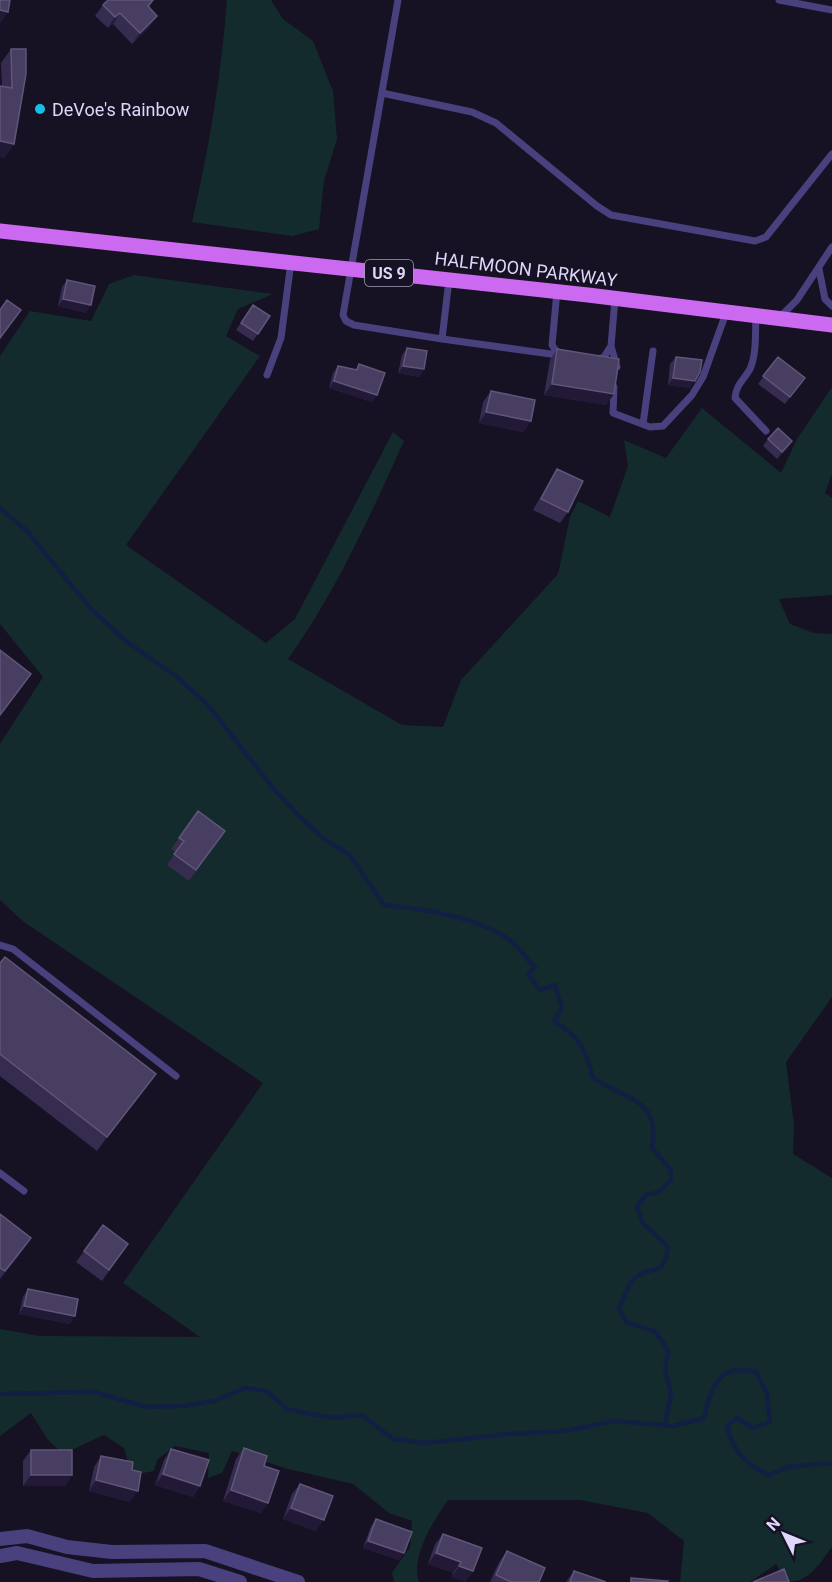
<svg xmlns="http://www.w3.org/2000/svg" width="832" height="1582" font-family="Roboto,sans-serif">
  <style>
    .green { fill: #142b2d }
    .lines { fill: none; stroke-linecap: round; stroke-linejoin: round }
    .stream { stroke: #111f42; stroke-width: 4.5 }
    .service { stroke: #49407e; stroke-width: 7 }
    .minor { stroke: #49407e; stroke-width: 14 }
    .primary { stroke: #cb69f0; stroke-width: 15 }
    .wall { fill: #362c50 }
    .shaded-wall { fill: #211936 }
    .building { fill: #483e62; stroke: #60567a; stroke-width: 1.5 }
    .poi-dot { fill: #17bfe8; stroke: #161123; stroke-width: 2 }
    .labels { text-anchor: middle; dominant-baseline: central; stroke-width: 4.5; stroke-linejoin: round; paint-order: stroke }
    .shield { fill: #161123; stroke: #a39cba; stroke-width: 1.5 }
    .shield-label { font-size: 16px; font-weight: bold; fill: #dfd7fb }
    .poi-label { font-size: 18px; fill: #dfd7fb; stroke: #161123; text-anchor: start }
    .street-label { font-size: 18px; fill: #dfd7fb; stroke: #161123 }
  </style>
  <rect width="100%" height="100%" fill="#161123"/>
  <path class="green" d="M227 0H271L283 19 313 41 333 91 337 139 324 181 319 229 292 236 192 222C209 149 221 76 227 0Z
    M134 275 273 294 238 309 226 336 260 356 126 545 266 643 295 619 393 432 404 441C369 518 337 590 288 659L402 725 443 727 461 680 558 574 570 517 578 501 610 517 628 466 624 440 666 458 702 408 781 473 797 439 832 387V474L825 493 832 498V595L779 599 790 624 814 633 832 634V997L786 1062 794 1125 793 1154 832 1178V1547C819 1564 810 1582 787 1582L776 1564 750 1582H680L684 1541 648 1513 580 1500H448C434 1520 410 1557 419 1582H394L392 1573 410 1547 412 1521 389 1513 353 1484 288 1469 232 1451 222 1473 208 1478 209 1453 175 1446 157 1460 154 1471 132 1475 124 1448 104 1435 63 1454 48 1440 31 1413 0 1436V1329L40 1336 200 1337 123 1283 263 1083 24 922 0 900V744L43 677 0 624V356L30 311 91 321 109 284Z"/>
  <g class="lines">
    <path class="stream" d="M0 508 27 531 90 608 127 642 176 676 208 705 272 787 298 815 324 839 350 855 384 905C422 909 483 917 513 943 521 950 527 959 535 967L528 974 540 990 555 985 562 1008 554 1021C579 1036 586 1050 593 1078 625 1100 661 1097 652 1148L671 1170V1180L659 1192 646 1195 637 1206 642 1222 668 1247C664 1281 651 1262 634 1279 627 1285 623 1301 619 1309L626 1322 656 1332 668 1351 665 1370 671 1393 665 1425
      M0 1394 94 1392 146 1407 182 1406 214 1401 245 1388 267 1391 287 1409 330 1418 362 1415 393 1439 425 1443 509 1434 564 1431 615 1421 673 1426 704 1418C707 1403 714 1375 732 1371 739 1369 749 1371 756 1372L767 1394 770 1422 753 1428 737 1418 727 1426C732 1451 746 1464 769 1475L787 1467 832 1463"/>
    <path class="service" d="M398 0 343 315 346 321 354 325 442 339
      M779 0 832 10
      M382 93 472 112 496 123 597 206 611 215 755 241 766 237 832 154
      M819 269 825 299 832 306
      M449 280 442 339 558 355
      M557 291 552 345 559 355
      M756 316C755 333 757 353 750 369 744 380 736 384 735 398L766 431
      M780 317 797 300 832 247
      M611 346 617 367
      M597 359 604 357 611 346 615 299
      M267 375 281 338 291 262
      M614 387 613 413 650 427 663 426 692 395 703 377 726 313
      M643 424 653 351
      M0 945 13 949 176 1076
      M0 1173 24 1191"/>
    <path class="minor" d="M0 1539 27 1536 67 1547 112 1552 205 1551 298 1582
      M0 1556 17 1553 93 1571 199 1569 240 1582"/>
    <path class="primary" d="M0 231 588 295 832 325"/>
  </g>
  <path class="wall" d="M154 0 149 7 150 27 132 44 113 24 108 28 95 16 103 5Z
    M11 49 14 144 4 158 0 157V86H2L1 63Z
    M67 280 86 313 58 306 62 287Z
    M253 305 270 316 253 341 236 330Z
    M407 348 424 369 419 377 398 373 402 355Z
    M557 349 614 394 606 405 544 395 550 360Z
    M676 357 690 388 668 385 670 364Z
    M778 357 805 378 785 404 758 384Z
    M359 364 377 395 372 402 329 388 333 373 338 366 355 370Z
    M491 391 531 421 523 432 479 423 483 402Z
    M768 439 792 441 787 449 777 459 763 446Z
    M557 469 568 512 560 523 533 510 550 480Z
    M225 831 189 881 167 865 176 852 171 849 179 838Z
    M0 963 156 1074 97 1151 0 1076Z
    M0 1214 21 1253 0 1279Z
    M128 1244 102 1281 76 1262 84 1251Z
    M28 1289 70 1324 19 1314 23 1297Z
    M244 1448 264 1466 268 1503 261 1513 223 1501 236 1459Z
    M171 1449 200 1486 193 1497 155 1485 164 1460Z
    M31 1450 72 1475 65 1486H23V1461Z
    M101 1456 132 1470 130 1502 89 1491 94 1467Z
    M300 1484 316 1531 283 1519 292 1494Z
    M376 1519 404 1553 399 1560 363 1548 371 1526Z
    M443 1534 473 1571 465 1582 452 1577 453 1573 428 1564 435 1544Z
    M507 1551 539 1582H490L499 1562Z
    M574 1571 606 1582H566Z"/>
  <path class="shaded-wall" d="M0 10 8 12 0 24Z
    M120 13 113 24 108 28 115 17Z
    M157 16 150 27 132 44 140 33Z
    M0 141 14 144 4 158 0 157Z
    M63 299 91 305 86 313 58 306Z
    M403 366 424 369 419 377 398 373Z
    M673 378 695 381 690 388 668 385Z
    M334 381 377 395 372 402 329 388Z
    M552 384 614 394 606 405 544 395Z
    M486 412 531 421 523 432 479 423Z
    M792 441 787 449 777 459 782 452Z
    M156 1074 146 1088 97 1151 107 1137Z
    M31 1238 21 1253 0 1279 5 1271Z
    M24 1306 75 1316 70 1324 19 1314Z
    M163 1474 200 1486 193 1497 155 1485Z
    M31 1475H72L65 1486H23Z
    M96 1480 138 1491 130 1502 89 1491Z
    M231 1490 268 1503 261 1513 223 1501Z
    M291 1508 324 1520 316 1531 283 1519Z
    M368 1541 404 1553 399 1560 363 1548Z
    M436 1553 461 1562 453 1573 428 1564Z
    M459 1566 473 1571 465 1582 452 1577Z"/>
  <path class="building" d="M0 0H10L8 12 0 10Z
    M108 0H153L148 6 157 16 140 33 120 13 115 17 103 5Z
    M11 49H26V74L14 144 0 141V86L12 88Z
    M67 280 95 286 91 305 63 299Z
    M7 300 21 310 0 338V310Z
    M253 305 270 316 258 334 241 323Z
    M407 348 427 351 424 369 403 366Z
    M557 349 619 359 614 394 552 384Z
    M676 357 702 360 700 372 695 381 673 378Z
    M778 357 805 378 790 397 763 376Z
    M359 364 385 373 377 395 334 381 338 366 357 370Z
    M491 391 535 400 531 421 486 412Z
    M778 428 792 441 782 452 768 439Z
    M557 469 583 481 568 512 541 499Z
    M0 650 31 674 0 715Z
    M198 811 225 831 196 870 174 854 184 841 179 838Z
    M5 957 156 1074 107 1137 0 1054V963Z
    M0 1214 31 1238 5 1271 0 1268Z
    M103 1225 128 1244 109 1270 84 1251Z
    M28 1289 78 1299 75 1316 24 1306Z
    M244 1448 267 1456 264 1466 279 1471 268 1503 231 1490Z
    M171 1449 209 1460 200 1486 163 1474Z
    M31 1450H72V1475H31Z
    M101 1456 133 1462 132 1470 141 1472 138 1491 96 1480Z
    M300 1484 333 1496 324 1520 291 1508Z
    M376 1519 412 1532 404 1553 368 1541Z
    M443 1534 482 1548 473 1571 459 1566 461 1562 436 1553Z
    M507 1551 545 1568 539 1582H511L496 1575Z
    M784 1569 789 1582H753Z
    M574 1571 606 1582H570Z
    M631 1578 668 1581 667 1582H631Z"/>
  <circle class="poi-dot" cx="40" cy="109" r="6"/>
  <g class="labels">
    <rect class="shield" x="365" y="260" width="48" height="26" rx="4.5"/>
    <g class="shield-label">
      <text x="389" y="273">US 9</text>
    </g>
    <g class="poi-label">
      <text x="52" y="109">DeVoe's Rainbow</text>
    </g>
    <g class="street-label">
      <text transform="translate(526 269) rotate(7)">HALFMOON PARKWAY</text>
    </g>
  </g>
  <g transform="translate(784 1534) rotate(313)" stroke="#161123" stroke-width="4.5" paint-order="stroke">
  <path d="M0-4.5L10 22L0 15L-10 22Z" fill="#dfd7fb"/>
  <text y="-9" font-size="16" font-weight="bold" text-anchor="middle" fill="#dfd7fb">N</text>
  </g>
</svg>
